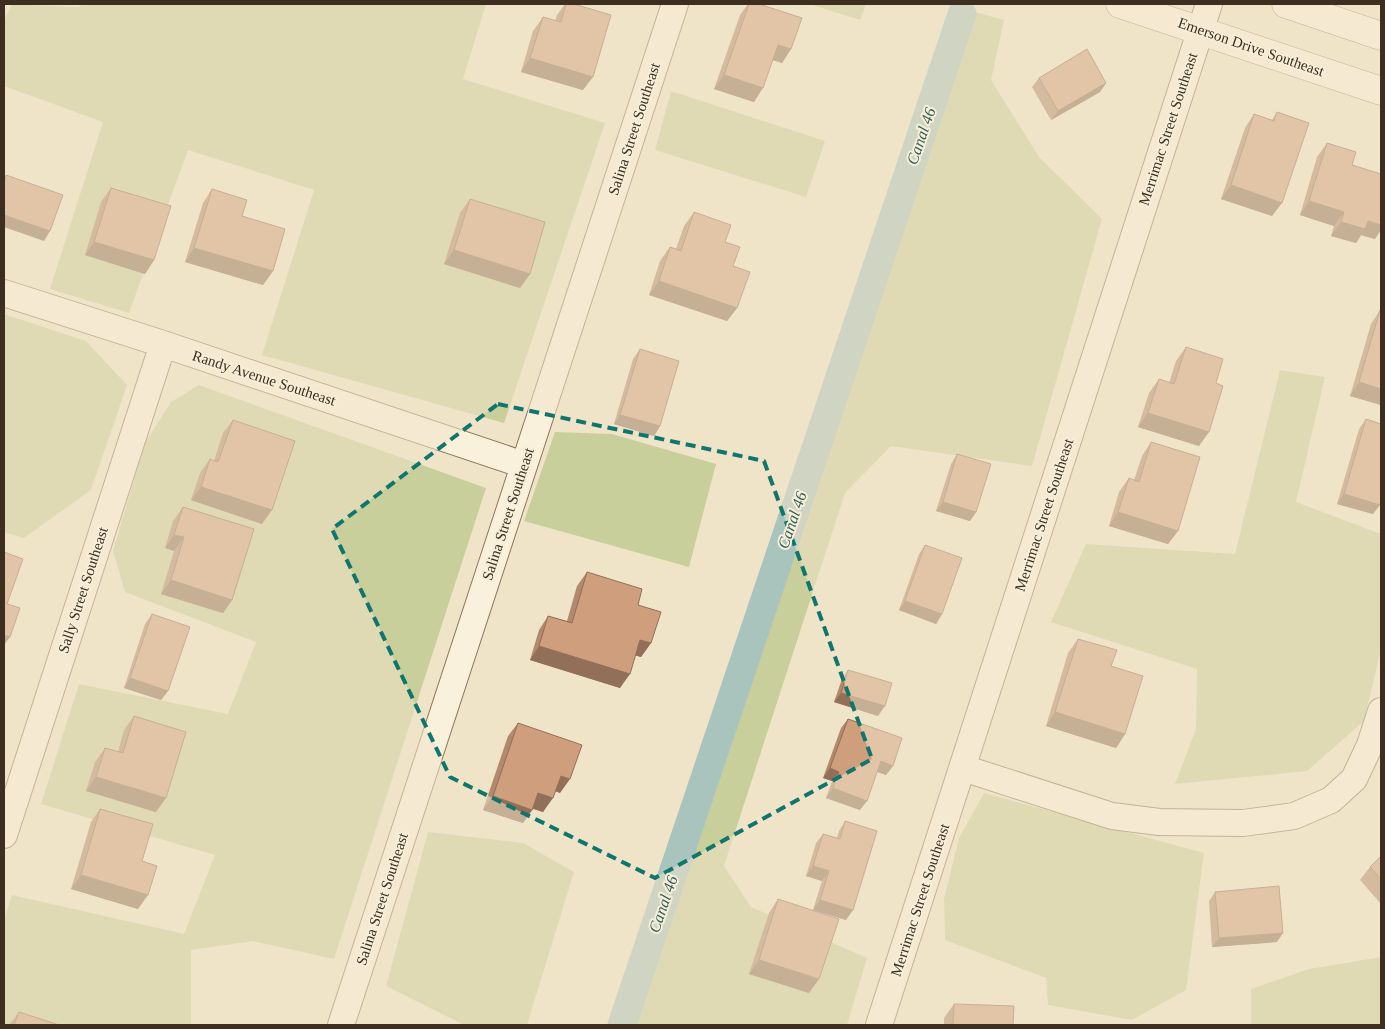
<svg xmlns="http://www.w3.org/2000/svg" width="1385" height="1029" font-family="'Times New Roman',serif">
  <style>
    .green { fill: #c9cf9b }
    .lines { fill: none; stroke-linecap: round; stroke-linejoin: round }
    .canal { stroke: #a9c4bc; stroke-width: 29 }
    .minor-casing { stroke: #8d765c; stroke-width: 28 }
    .tertiary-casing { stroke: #8d765c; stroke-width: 29 }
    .minor { stroke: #faf1dc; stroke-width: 26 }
    .tertiary { stroke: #faf1dc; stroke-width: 28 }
    .wall { fill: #b2896c }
    .shaded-wall { fill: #916f58 }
    .building { fill: #cf9f7d; stroke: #916f58 }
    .marked { fill: none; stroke: #0f766e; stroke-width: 4; stroke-dasharray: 10 6; stroke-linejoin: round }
    .labels { text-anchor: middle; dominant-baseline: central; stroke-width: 4; stroke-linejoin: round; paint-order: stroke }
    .street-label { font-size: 15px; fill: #3d2e20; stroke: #f7eed8 }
    .water-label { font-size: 16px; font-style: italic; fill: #2f5d5a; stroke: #f7eed8 }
  </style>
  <rect width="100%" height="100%" fill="#f0e4c8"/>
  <path class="green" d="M12 4 78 7 83 4H486L463 79 605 123 504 423 262 355 314 190 188 150 129 313 50 289 103 122 4 86V21Z
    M809 4H866L860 20Z
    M975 12 1004 20 991 80 1039 157 1102 219 1032 466 891 446 845 493 724 866 751 907 867 958 847 1025H634Z
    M671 91 825 141 806 197 655 150Z
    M4 314 86 341 127 385 91 490 24 538 4 532Z
    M1280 370 1325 377 1296 502 1381 534V649L1364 721 1307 771 1175 784 1196 729 1197 669 1051 622 1086 544 1235 554Z
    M199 385 486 488 334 959 253 941 191 950V1025H4V920L12 895 184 934 215 855 41 804 79 684 228 714 256 642 125 592 113 551 145 443 171 402Z
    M555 432 612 434 716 464 689 567 524 521Z
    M984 793 1204 853 1186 990 1132 1020 1048 1005 1046 978 945 940 944 899 959 838Z
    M428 832 523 843 574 872 527 1025H464L386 986Z
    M1381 957V1025H1251V989L1309 969Z"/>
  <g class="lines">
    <path class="canal" d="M622 1025 962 14"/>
    <g class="minor-casing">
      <path id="minor" d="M4 293 163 344 524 465
        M963 768 1112 816 1159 822 1243 823 1294 816 1331 800 1354 779 1370 745 1381 711
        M4 835 163 344
        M341 1025 675 4
        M879 1025 1209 4"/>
    </g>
    <g class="tertiary-casing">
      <path id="tertiary" d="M1120 4 1381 91
        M1286 4 1381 36"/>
    </g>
    <use href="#minor" class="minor"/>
    <use href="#tertiary" class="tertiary"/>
  </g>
  <path class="wall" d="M565 4H574L583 90 521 72 533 31 543 17 555 21 557 15Z
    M748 4H759L791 49 782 63 773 60 754 102 714 89 740 15Z
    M1039 78 1106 83 1100 92 1051 120 1032 87Z
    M1277 112 1272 216 1221 199 1245 128 1254 114 1272 120Z
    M1327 143 1352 165 1375 239 1361 235 1356 243 1331 236 1334 226 1300 215 1317 157Z
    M111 188 154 260 145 274 85 255 101 202Z
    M212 189 242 216 273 271 263 285 185 262 203 203Z
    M470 199 530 274 520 288 444 264 460 213Z
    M694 212 725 242 733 266 737 308 727 321 649 295 660 261 670 247 676 249 684 226Z
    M1380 310 1381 311V405L1350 396 1371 324Z
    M1186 347 1216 383 1199 446 1138 427 1149 393 1159 379 1169 383 1176 361Z
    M640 349 660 426 654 436 614 424 633 359Z
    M1366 419 1373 514 1337 504 1359 429Z
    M233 420 262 524 191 500 200 473 210 459 214 461 223 433Z
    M1151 442 1178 531 1168 544 1109 526 1119 492 1129 478 1134 480 1142 456Z
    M957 454 976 512 970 521 936 511 951 464Z
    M183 507 232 600 223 613 161 594 174 551 165 548 173 521Z
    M925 545 942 614 936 624 899 610 919 554Z
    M587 572 638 605 651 643 641 657 635 655 620 688 530 660 539 630 548 616 567 621 577 586Z
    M152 614 168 691 161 700 124 688 145 624Z
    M1078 639 1111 666 1125 734 1116 748 1046 726 1068 653Z
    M848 670 878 716 834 702 842 679Z
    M134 716 156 812 86 791 95 762 105 748 118 752 124 730Z
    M848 719 893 766 886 775 877 772 860 810 826 798 832 781 823 778 841 728Z
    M518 723 560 793 555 791 543 812 533 809 523 823 483 810 508 736Z
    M100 809 142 861 138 909 71 889 91 822Z
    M845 821 846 920 813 910 822 881 806 876 816 843 823 834 837 838 839 831Z
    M1381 856V904L1360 880 1370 867Z
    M1215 892 1277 942 1212 947 1209 901Z
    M778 899 809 993 749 974 769 913Z
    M954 1004 1013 1025H944V1018Z
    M19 1012 59 1025H9Z"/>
  <path class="shaded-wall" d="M778 45 791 49 782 63 769 59Z
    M530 58 593 77 583 90 521 72Z
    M724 75 763 88 754 102 714 89Z
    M1106 83 1100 92 1051 120 1058 111Z
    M1231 185 1282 203 1272 216 1221 199Z
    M1309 201 1344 212 1334 226 1300 215Z
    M4 215 50 231 44 241 4 227Z
    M1368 221 1381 225V230L1375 239 1361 235 1356 243 1331 236 1341 222Z
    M94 242 154 260 145 274 85 255Z
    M194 248 273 271 263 285 185 262Z
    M454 250 530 274 520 288 444 264Z
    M659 281 737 308 727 321 649 295Z
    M1359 382 1381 389V405L1350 396Z
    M1148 413 1209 432 1199 446 1138 427Z
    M620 415 660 426 654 436 614 424Z
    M201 487 272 510 262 524 191 500Z
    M1344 494 1380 505 1373 514 1337 504Z
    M943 502 976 512 970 521 936 511Z
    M1118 512 1178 531 1168 544 1109 526Z
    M174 535 184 537 174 551 165 548Z
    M171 580 232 600 223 613 161 594Z
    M905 601 942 614 936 624 899 610Z
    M4 635 10 637 4 645Z
    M640 640 651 643 641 657 630 654Z
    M539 646 630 674 620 688 530 660Z
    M130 678 168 691 161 700 124 688Z
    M841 693 885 706 878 716 834 702Z
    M1055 712 1125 734 1116 748 1046 726Z
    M881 761 893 766 886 775 875 771Z
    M830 768 839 772 832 781 823 778Z
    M561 776 570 779 560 793 551 789Z
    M96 777 166 798 156 812 86 791Z
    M833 788 867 801 860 810 826 798Z
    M538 793 553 798 543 812 529 807Z
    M493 796 532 810 523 823 483 810Z
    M813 866 829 871 822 881 806 876Z
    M81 875 148 895 138 909 71 889Z
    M820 900 853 910 846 920 813 910Z
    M1283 933 1277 942 1212 947 1219 938Z
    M759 960 819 979 809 993 749 974Z"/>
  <path class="building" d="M566 4H574L611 15 593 77 530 58 543 17 561 22Z
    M749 4H759L802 18 791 49 778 45 763 88 724 75Z
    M1087 49 1106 83 1058 111 1039 78Z
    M1277 112 1309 123 1282 203 1231 185 1254 114 1274 121Z
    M1327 143 1356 152 1352 165 1381 174V225L1368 221 1365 229 1341 222 1344 212 1309 201Z
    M6 175 63 195 50 231 4 215V183Z
    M111 188 171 206 154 260 94 242Z
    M212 189 247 200 242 216 285 229 273 271 194 248Z
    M470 199 545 222 530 274 454 250Z
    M694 212 731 225 725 242 740 247 733 266 750 272 737 308 659 281 670 247 681 251Z
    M1380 310 1381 311V389L1359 382Z
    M1186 347 1223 359 1216 383 1223 386 1209 432 1148 413 1159 379 1174 384Z
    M640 349 679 361 660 426 620 415Z
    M1366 419 1381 424V499L1380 505 1344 494Z
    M233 420 295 441 272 510 201 487 210 459 218 462Z
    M1151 442 1200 457 1178 531 1118 512 1129 478 1139 482Z
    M957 454 991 464 976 512 943 502Z
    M183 507 254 529 232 600 171 580 184 537 174 535Z
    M925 545 962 558 942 614 905 601Z
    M4 552 23 559 7 604 20 608 10 637 4 635Z
    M587 572 642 589 638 605 661 612 651 643 640 640 630 674 539 646 548 616 572 623Z
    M152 614 190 627 168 691 130 678Z
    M1078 639 1117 650 1111 666 1143 676 1125 734 1055 712Z
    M848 670 892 683 885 706 841 693Z
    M134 716 186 732 166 798 96 777 105 748 123 753Z
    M848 719 902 738 893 766 881 761 867 801 833 788 839 772 830 768Z
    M518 723 582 745 570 779 561 776 553 798 538 793 532 810 493 796Z
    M100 809 153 824 142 861 157 866 148 895 81 875Z
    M845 821 877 831 853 910 820 900 829 871 813 866 823 834 840 839Z
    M1381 856V879L1370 867Z
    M1279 886 1283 933 1219 938 1215 892Z
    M778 899 839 919 819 979 759 960Z
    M954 1004 1014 1006 1013 1025H953Z
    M19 1012 59 1025H14Z"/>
  <path d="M0 0H1385V1029H0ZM498 404 764 461 872 759 655 878 450 777 332 529Z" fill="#f0e4c8" fill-opacity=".55" fill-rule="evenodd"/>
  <path class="marked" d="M498 404 764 461 872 759 655 878 450 777 332 529Z"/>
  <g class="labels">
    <g class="street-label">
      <text transform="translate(1251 47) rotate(19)">Emerson Drive Southeast</text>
      <text transform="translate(634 129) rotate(-72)">Salina Street Southeast</text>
      <text transform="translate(1168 129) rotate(-72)">Merrimac Street Southeast</text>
      <text transform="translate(264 378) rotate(18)">Randy Avenue Southeast</text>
      <text transform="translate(508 514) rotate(-72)">Salina Street Southeast</text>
      <text transform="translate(1044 515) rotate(-72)">Merrimac Street Southeast</text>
      <text transform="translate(83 590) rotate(-72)">Sally Street Southeast</text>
      <text transform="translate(382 899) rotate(-72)">Salina Street Southeast</text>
      <text transform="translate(920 900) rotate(-72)">Merrimac Street Southeast</text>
    </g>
    <g class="water-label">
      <text transform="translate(921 136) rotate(-71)">Canal 46</text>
      <text transform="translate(792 520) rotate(-71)">Canal 46</text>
      <text transform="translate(663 904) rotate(-71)">Canal 46</text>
    </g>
  </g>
  <rect width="1385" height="1029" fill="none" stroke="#3d2e20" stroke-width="10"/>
</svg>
